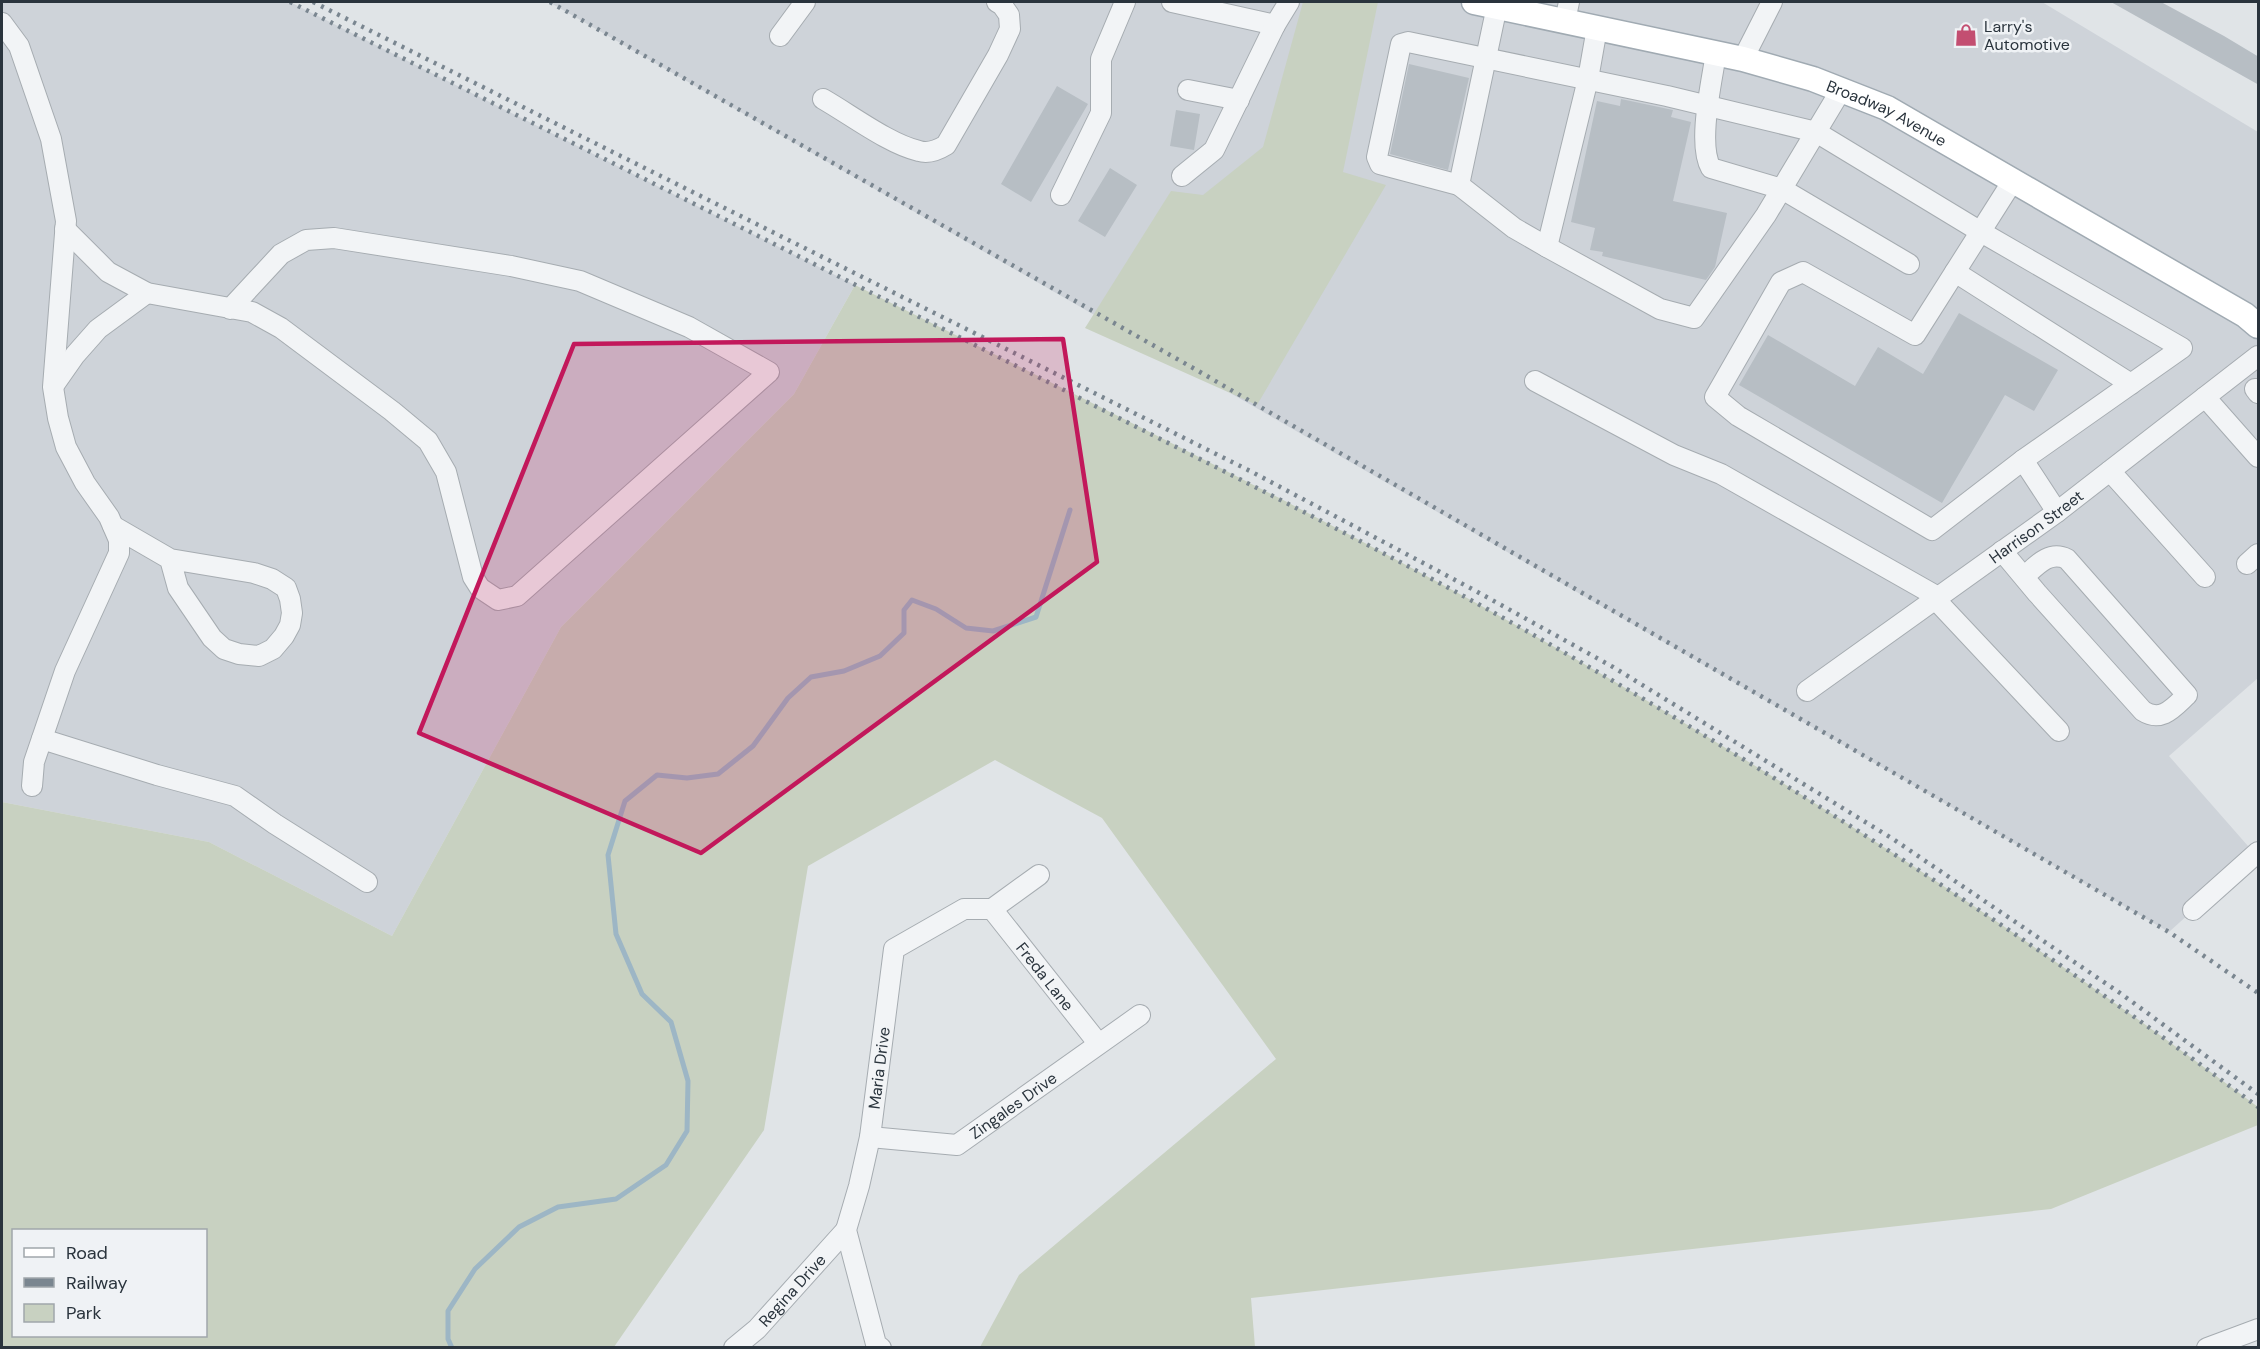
<svg xmlns="http://www.w3.org/2000/svg" width="2260" height="1349" font-family="'DM Sans',sans-serif">
  <style>
    .built { fill: #ced3d9 }
    .green { fill: #c8d1c1; fill-rule: evenodd }
    .lines { fill: none; stroke-linecap: round; stroke-linejoin: round }
    .stream { stroke: #9db6c5; stroke-width: 5 }
    .building { fill: #b7bec4 }
    .minor-casing { stroke: #a6acb1; stroke-width: 22 }
    .major-casing { stroke: #a0aab2; stroke-width: 27 }
    .minor { stroke: #f2f4f6; stroke-width: 20 }
    .major { stroke: #fff; stroke-width: 24 }
    .rail { stroke: #7a8690; stroke-width: 4.5; stroke-dasharray: 3 6; stroke-linecap: butt }
    .marked { fill: #c2185b; fill-opacity: 0.2; stroke: #c2185b; stroke-width: 4.5; stroke-linejoin: round }
    .labels { text-anchor: middle; dominant-baseline: central; stroke-width: 5; stroke-linejoin: round; paint-order: stroke }
    .poi-label { font-size: 16px; fill: #2a343d; stroke: #eff2f5; text-anchor: start }
    .street-label { font-size: 16px; fill: #2a343d; stroke: #eff2f5 }
  </style>
  <rect width="100%" height="100%" fill="#e0e4e7"/>
  <path class="built" d="M2 2H290L855 285 794 394 561 627 392 936 209 842 2 802Z
    M549 2H2042L2258 132V678L2169 756 2255 854 2169 932Z"/>
  <path class="green" d="M1303 2H1378L1343 172 1386 185 1257 405 1085 328 1171 191 1203 195 1263 147Z
    M855 285C1092 403 1330 519 1560 650 1801 788 2036 941 2258 1107V1125L2051 1209 1251 1298 1255 1347H980L1019 1275 1276 1059 1102 818 995 760 808 866 764 1130 614 1347H2V802L209 842 392 936 561 627 794 394ZM14 1230H206V1336H14Z"/>
  <g class="lines">
    <path class="stream" d="M452 1348 448 1339V1311L475 1269 519 1227 558 1207 616 1199 666 1165 687 1131 688 1081 671 1022 642 994 616 934 608 855 625 801 657 775 687 778 718 774 753 746 788 698 811 677 844 671 880 656 904 633V610L912 600 936 609 966 628 993 631 1036 617 1070 510"/>
  </g>
  <path class="building" d="M2111 2H2161L2224 36 2259 57V85Z
    M1409 64 1469 78 1448 170 1390 154Z
    M1057 86 1088 104 1031 202 1001 184Z
    M1621 99 1673 110 1671 117 1691 122 1673 201 1727 213 1715 267 1706 280 1602 256 1603 252 1590 250 1595 228 1571 222 1597 101 1620 106Z
    M1176 110 1200 114 1194 150 1170 146Z
    M1110 168 1137 185 1105 237 1078 221Z
    M1959 313 2058 370 2034 411 2005 395 1942 503 1739 385 1768 335 1855 386 1878 347 1923 374Z"/>
  <g class="lines">
    <g class="minor-casing">
      <g id="minor">
        <path d="M1172 2 1275 25"/>
        <path d="M1497 6 1459 185 1514 228 1547 247 1660 309 1694 318 1766 215 1841 90"/>
        <path d="M1565 21 1569 2"/>
        <path d="M2 23 19 46 51 139 66 221 53 387 58 418 66 447 85 483 109 517 119 540V553L65 671 34 762 32 786"/>
        <path d="M780 36 805 2"/>
        <path d="M1716 53C1712 81 1697 144 1711 168L1782 189 1909 264"/>
        <path d="M1743 59 1772 2"/>
        <path d="M1188 90 1239 100"/>
        <path d="M823 99C851 115 889 144 919 151 929 154 938 150 946 145L998 55 1010 29 1009 15 1002 5 997 2"/>
        <path d="M1182 176 1214 150 1275 25 1289 2"/>
        <path d="M2012 182 1915 335 1803 272 1781 282 1715 397 1738 416 1932 530 2023 460 2057 512"/>
        <path d="M1459 185 1380 164 1377 157 1401 44 1408 42 1667 96 1816 132 1981 232 2182 348 2023 460"/>
        <path d="M1061 195 1101 113V59L1125 2"/>
        <path d="M65 229 108 272 147 293 252 312 281 328 392 411 428 441 446 472 473 577 480 588 498 600 517 596 769 372 689 327 580 281 511 266 334 238 306 240 281 254 230 309"/>
        <path d="M1547 247 1588 79 1597 28"/>
        <path d="M1955 272 2131 384"/>
        <path d="M1535 381 1674 455 1721 474 1938 597"/>
        <path d="M54 385 75 355 98 329 147 293"/>
        <path d="M2255 389 2258 393"/>
        <path d="M2205 397 2258 457"/>
        <path d="M2110 471 2205 577"/>
        <path d="M113 526 170 559 254 573 272 579 286 588 290 599 292 613 290 625 284 636 273 649 259 656 239 654 224 649 212 638 178 588 170 559"/>
        <path d="M2002 551 2037 593 2143 711C2162 723 2174 707 2187 695L2067 559C2049 550 2036 566 2024 577"/>
        <path d="M2247 564 2258 554"/>
        <path d="M1935 599 2059 731"/>
        <path id="s1" d="M1807 691 2057 512 2258 356"/>
        <path d="M42 739 157 775 235 796 275 824 367 882"/>
        <path id="s2" d="M992 909 1098 1043"/>
        <path d="M2193 910 2258 852"/>
        <path id="s3" d="M870 1137 957 1145 1140 1015"/>
        <path id="s4" d="M734 1348 757 1329 846 1230"/>
        <path id="s5" d="M881 1348 876 1344 846 1230 859 1186 870 1137 894 949 964 909H992L1039 875"/>
        <path d="M2207 1348 2258 1329"/>
      </g>
    </g>
    <g class="major-casing">
      <g id="major">
        <path id="s6" d="M1474 2 1743 59 1813 79 1887 108 2245 315 2258 326"/>
      </g>
    </g>
    <use href="#minor" class="minor"/>
    <use href="#major" class="major"/>
    <path class="rail" d="M290 2C547 130 805 259 1062 389 1230 475 1401 558 1565 653 1804 791 2037 942 2258 1107
      M313 2 1252 472 1474 590 1613 667 1893 839 2120 993 2258 1094
      M550 2 1193 368 2169 932 2258 993"/>
  </g>
  <path class="marked" d="M1063 339 1097 562 701 853 419 733 574 344Z"/>
  <defs>
    <g id="shop-bare" transform="scale(1.8)"><path d="M-5-2.5h2.3a2.7 3.5 0 0 1 5.4 0H5L5.5 6h-11ZM-1.5-2.5h3a1.5 2.3 0 0 0-3 0Z" fill="#c34e71" stroke="#eff2f5" stroke-width="2.5" paint-order="stroke"/></g>
  </defs>
  <g fill-rule="evenodd">
    <use href="#shop-bare" x="1966" y="35"/>
  </g>
  <g class="labels">
    <g class="poi-label">
      <text x="1984" y="26">Larry's<tspan x="1984" dy="18">Automotive</tspan></text>
    </g>
    <g class="street-label">
      <text stroke="none"><textPath href="#s6" startOffset="429">Broadway Avenue</textPath></text>
      <text stroke="none"><textPath href="#s1" startOffset="282">Harrison Street</textPath></text>
      <text stroke="none"><textPath href="#s2" startOffset="86">Freda Lane</textPath></text>
      <text stroke="none"><textPath href="#s5" startOffset="290">Maria Drive</textPath></text>
      <text stroke="none"><textPath href="#s3" startOffset="156">Zingales Drive</textPath></text>
      <text stroke="none"><textPath href="#s4" startOffset="82">Regina Drive</textPath></text>
    </g>
  </g>
  <rect width="2260" height="1349" fill="none" stroke="#2a343d" stroke-width="6"/>
  <rect x="12" y="1229" width="195" height="108" fill="#eff2f5" stroke="#a0a6ab" stroke-width="1.5"/>
  <rect x="24" y="1248" width="30" height="9" fill="#ffffff" stroke="#a0a6ab" stroke-width="1.5"/>
  <text x="66" y="1259" font-size="18" fill="#2a343d">Road</text>
  <rect x="24" y="1278" width="30" height="9" fill="#7a8690" stroke="#a0a6ab" stroke-width="1.5"/>
  <text x="66" y="1289" font-size="18" fill="#2a343d">Railway</text>
  <rect x="24" y="1304" width="30" height="18" fill="#c8d1c1" stroke="#a0a6ab" stroke-width="1.5"/>
  <text x="66" y="1319" font-size="18" fill="#2a343d">Park</text>
</svg>
